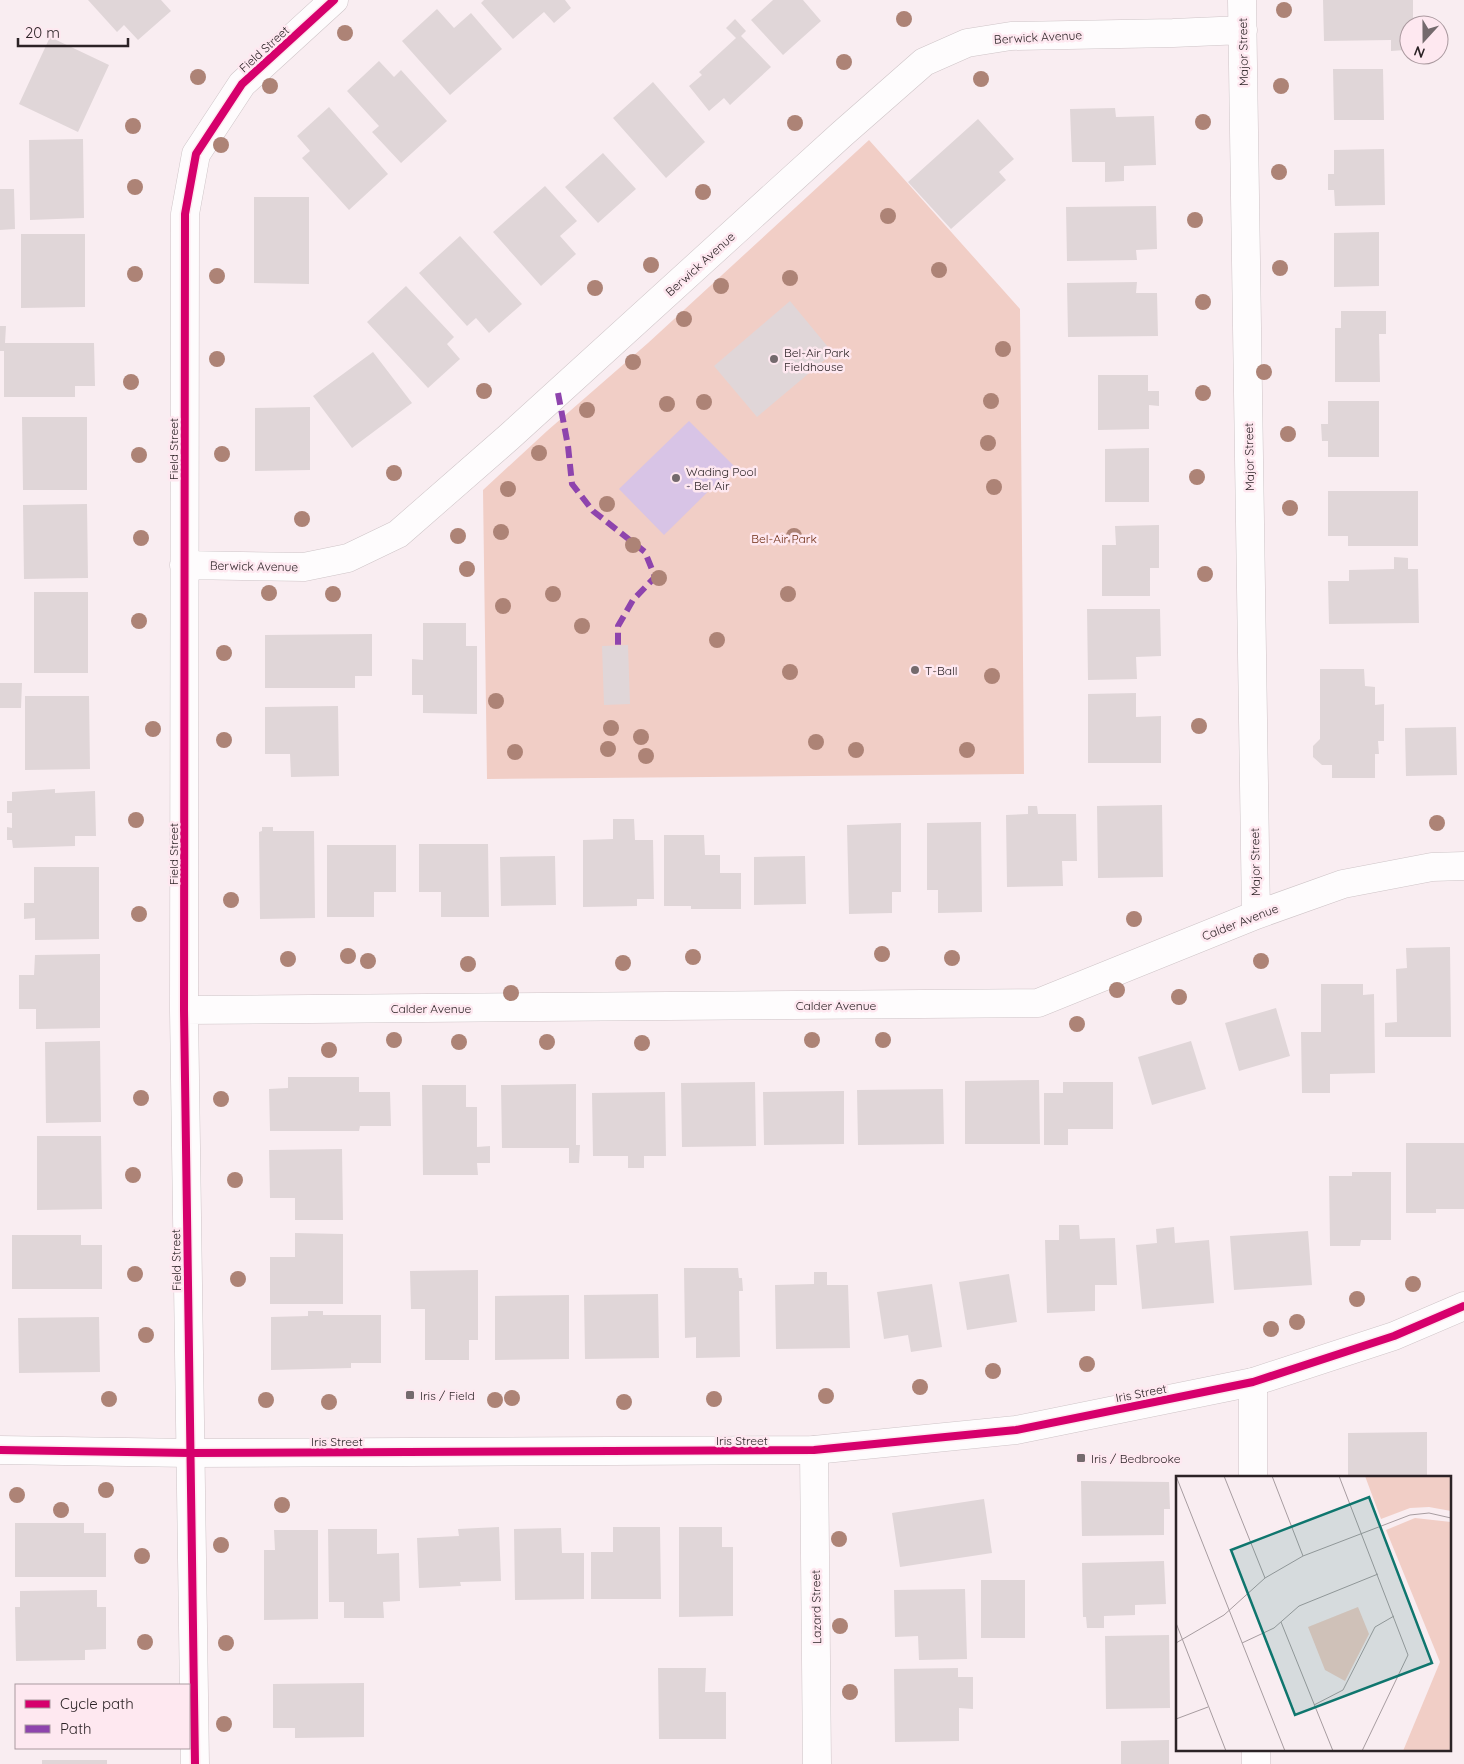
<svg xmlns="http://www.w3.org/2000/svg" width="1464" height="1764" font-family="Quicksand,sans-serif">
  <style>
    .green { fill: #f1cec6 }
    .water { fill: #d8c4e6 }
    .building { fill: #e0d6d8 }
    .lines { fill: none; stroke-linecap: round; stroke-linejoin: round }
    .minor-casing { stroke: #cec4c7; stroke-width: 29 }
    .tertiary-casing { stroke: #cec4c7; stroke-width: 29 }
    .minor { stroke: #fefcfd; stroke-width: 28 }
    .tertiary { stroke: #fefcfd; stroke-width: 28 }
    .quiet { stroke: #8e44ad; stroke-width: 6; stroke-dasharray: 12 6; stroke-linecap: butt }
    .cycleway-casing { stroke: #fee8f0; stroke-width: 11 }
    .cycleway { stroke: #d6006c; stroke-width: 8 }
    .tree { fill: #ad8376 }
    .poi-dot { fill: #746a6d; stroke: #fee8f0; stroke-width: 2 }
    .labels { text-anchor: middle; dominant-baseline: central; stroke-width: 5; stroke-linejoin: round; paint-order: stroke }
    .street-label { font-size: 12px; fill: #2c2326; stroke: #fee8f0 }
    .poi-label { font-size: 12px; fill: #2c2326; stroke: #fee8f0; text-anchor: start }
    .park-label { font-size: 12px; fill: #6e2c12; stroke: #fee8f0 }
    .inset-road { fill: none; stroke: #a79ca0; stroke-width: 1 }
    .view { fill: #0f766e; fill-opacity: 0.15; stroke: #0f766e; stroke-width: 2.5 }
    .inset-edge { fill: none; stroke: #2c2326; stroke-width: 2.5 }
  </style>
  <rect width="100%" height="100%" fill="#f9edf1"/>
  <path class="green" d="M869 140 1020 309 1024 774 487 779 483 490 547 431 648 343Z"/>
  <path class="water" d="M689 421 734 466 664 535 619 489Z"/>
  <path class="building" d="M88 0H161L171 11 138 40 124 25 117 32Z
    M484 0H565L571 8 554 23 544 12 513 39 481 3Z
    M773 0H803L821 21 783 55 751 20Z
    M1323 0H1413V25H1409V40H1405V50L1391 51V40L1324 41Z
    M437 9 454 28 471 13 502 49 450 95 402 41Z
    M735 19 746 31 741 36 771 67 730 105 724 98 709 111 689 86 702 75 699 72 736 38 726 28Z
    M50 37 109 65 78 132 19 104Z
    M379 61 394 77 401 70 447 121 401 163 372 132 379 126 347 91Z
    M1333 69H1383L1384 120H1334Z
    M653 82 705 142 666 178 613 118Z
    M329 107 388 174 349 210 302 158 310 151 297 136Z
    M1115 108 1116 117 1154 116 1156 165 1124 166V181L1105 182V162H1072L1070 109Z
    M978 119 1014 159 999 172 1006 180 951 229 908 182Z
    M83 139 84 218 30 220 29 140Z
    M1384 149 1385 205 1335 206 1334 190H1328V174H1334V150Z
    M603 153 636 189 598 223 565 187Z
    M545 186 577 221 560 236 576 254 541 286 493 232Z
    M0 189H14L15 229 0 230Z
    M254 197H309V284L254 283Z
    M1156 206 1157 249 1136 250 1137 260 1067 261 1066 207Z
    M1379 232V286L1334 287V233Z
    M21 234H85V307L21 308Z
    M460 236 522 304 489 333 476 318 467 326 419 273Z
    M1137 282 1136 293H1157L1158 336 1068 337 1067 283Z
    M406 286 454 337 447 344 460 359 428 388 367 322Z
    M790 301 833 353 757 417 714 366Z
    M1341 311H1386V334H1379L1380 382H1335V328H1341Z
    M0 326H6L5 343H94L95 386H75V397H4V351H0Z
    M373 352 412 403 352 448 313 396Z
    M1098 375H1148V391H1159V406L1149 405V429L1098 430Z
    M1328 401H1379V457H1328V441H1322L1321 424H1328Z
    M310 407V470L255 471V408Z
    M22 417H87V490H23Z
    M1149 448V502H1105V449Z
    M1328 491H1418V546H1348V536H1328Z
    M87 504 88 578 24 579 23 505Z
    M1159 525V568H1150V596H1102V545H1116L1115 526Z
    M1394 557 1408 558V569H1418L1419 623 1329 624 1328 581H1349V570L1394 569Z
    M34 592H88V673H34Z
    M1087 609H1160L1161 656 1136 657 1137 679 1088 680Z
    M423 623H466V646H477V714L423 713V695H412V659L423 660Z
    M372 634V676H355V688H265V635Z
    M628 645 630 704 604 705 602 646Z
    M1320 669H1364L1365 686 1375 687V705L1384 704V741H1378L1379 754H1375V778H1332V765H1322L1313 757V746L1320 739Z
    M0 683H22L21 708H0Z
    M1136 693V717L1161 716V763H1088V694Z
    M25 696H89L90 769 25 770Z
    M338 706 339 776 291 777 290 754H265V707Z
    M1456 727 1457 775 1406 776 1405 728Z
    M55 789V793L95 791 96 836H75V846L13 848 12 840H7V827L12 828V813H7V801H12V792Z
    M1162 805 1163 877 1098 878 1097 806Z
    M1028 806H1037L1038 814H1076L1077 861H1062L1063 886 1007 887 1006 815 1028 814Z
    M613 819H634L635 840H653L654 899H637V906L583 907V840L613 839Z
    M981 822 982 912 938 913V890H927V823Z
    M901 823V892H892V913L849 914 847 825Z
    M262 827H273V831H314L315 918 260 919 259 832 262 831Z
    M664 835H704L705 855H720V873H741V909H691V906H664Z
    M419 844H488L489 917H441V892H419Z
    M327 845H396V892H374V917H327Z
    M555 856 556 905 501 906 500 857Z
    M805 856 806 904 754 905V857Z
    M34 867H99V939L35 940V918L24 919V903H34Z
    M1450 947 1451 1037H1385V1023L1397 1022 1396 969 1407 968 1406 948Z
    M100 954V1028L36 1029V1009H19V975H34L35 955Z
    M1321 984H1363V995L1374 994 1375 1073 1330 1074V1093H1302L1301 1032H1321Z
    M1276 1008 1290 1056 1239 1071 1225 1023Z
    M100 1041 101 1122 46 1123 45 1042Z
    M1191 1041 1206 1089 1152 1105 1138 1057Z
    M288 1077H359V1092H390L391 1126H360L359 1131H270L269 1089 288 1088Z
    M1039 1080 1040 1144H965V1081Z
    M755 1082 756 1146 682 1147 681 1083Z
    M1063 1082H1113V1129H1068V1145H1044V1093H1063Z
    M576 1084V1145H580L579 1163H569V1148H502L501 1085Z
    M422 1085H466V1107H477V1147L490 1146V1163H477L478 1175H423Z
    M943 1089 944 1144 858 1145 857 1090Z
    M844 1091V1144L764 1145 763 1092Z
    M665 1092 666 1156H644V1168H628V1156H593L592 1093Z
    M37 1136H101L102 1209 37 1210Z
    M1406 1143H1464V1209H1436V1213H1406Z
    M342 1149 343 1220H295V1198H270L269 1150Z
    M1352 1172H1391V1240H1361L1360 1246H1330L1329 1176H1352Z
    M1059 1225H1079L1080 1239 1115 1238 1117 1285H1095V1311L1047 1313 1045 1240H1059Z
    M1174 1227 1175 1243 1209 1240 1214 1303 1142 1309 1136 1245 1157 1243 1156 1229Z
    M1308 1231 1312 1285 1234 1290 1230 1236Z
    M295 1233 343 1234V1304H270V1257H295Z
    M12 1235H81V1245H102V1289H12Z
    M684 1268H738L739 1278H742L743 1291H739L740 1357 696 1358V1337L685 1338Z
    M478 1270V1340H469V1360H425V1309H411L410 1271Z
    M814 1272H827V1285H848L850 1348 776 1349 775 1285 814 1284Z
    M1009 1274 1017 1322 967 1330 959 1282Z
    M932 1284 942 1347 911 1352 908 1335 884 1339 877 1292Z
    M658 1294 659 1358 585 1359 584 1295Z
    M569 1295V1359L495 1360V1296Z
    M308 1311H323V1315H381V1363H351V1368L271 1370V1317L308 1316Z
    M99 1317 100 1372 19 1373 18 1318Z
    M1427 1432V1478H1348V1433Z
    M1081 1481 1169 1482 1170 1509H1164V1535L1082 1536Z
    M984 1499 992 1553 900 1567 892 1513Z
    M15 1523H84V1533H106V1577H15Z
    M499 1527 501 1581 460 1582 461 1586 419 1588 417 1538 459 1536 458 1529Z
    M613 1527H660L661 1599H591V1552H613Z
    M679 1527H722V1547H733V1616L679 1617Z
    M561 1528 562 1553H584V1599L515 1600 514 1529Z
    M328 1529H377V1554L399 1553 400 1601 383 1602 384 1618H344V1602H329Z
    M274 1530H318V1619L264 1620V1550H275Z
    M1164 1561 1166 1604 1135 1605V1615L1104 1616V1628H1087L1086 1617H1083L1082 1563Z
    M981 1580H1025V1638H981Z
    M965 1589 967 1659 919 1660 918 1636 895 1637 894 1590Z
    M97 1590V1607H106V1649L85 1650V1660L16 1661 15 1607H20V1591Z
    M1169 1635 1170 1708 1106 1709 1105 1636Z
    M658 1668H706L705 1692H726V1739H659Z
    M958 1668V1677H973V1709L959 1708V1741L895 1742 894 1669Z
    M364 1683V1737L295 1738V1728H273V1684Z
    M1169 1740V1764H1121V1741Z
    M42 1760H107V1764H42Z"/>
  <g class="lines">
    <g class="minor-casing">
      <path id="minor" d="M1242 0 1256 915
        M184 565 304 567 348 558 398 534 509 437 842 134 924 62 967 43 1011 36 1173 33 1243 30
        M184 1010 1038 1003 1256 915 1343 884 1432 867 1464 866
        M1253 1382V1478
        M814 1450 817 1764
        M1256 1750V1764
        M195 1764 184 1010 185 214 196 154 242 84 334 0"/>
    </g>
    <g class="tertiary-casing">
      <path id="tertiary" d="M0 1450 190 1453 814 1450 1016 1430 1253 1382 1394 1336 1464 1306"/>
    </g>
    <use href="#minor" class="minor"/>
    <use href="#tertiary" class="tertiary"/>
    <path class="quiet" d="M558 393 568 446 572 484 593 511 645 552 655 577 633 600 618 626V645"/>
    <g class="cycleway-casing">
      <path id="cycleway" d="M0 1450 190 1453 814 1450 1016 1430 1253 1382 1394 1336 1464 1306
        M195 1764 184 1010 185 214 196 154 242 84 334 0"/>
    </g>
    <use href="#cycleway" class="cycleway"/>
  </g>
  <g class="tree">
    <circle cx="1284" cy="10" r="8"/>
    <circle cx="904" cy="19" r="8"/>
    <circle cx="345" cy="33" r="8"/>
    <circle cx="844" cy="62" r="8"/>
    <circle cx="198" cy="77" r="8"/>
    <circle cx="981" cy="79" r="8"/>
    <circle cx="270" cy="86" r="8"/>
    <circle cx="1281" cy="86" r="8"/>
    <circle cx="1203" cy="122" r="8"/>
    <circle cx="795" cy="123" r="8"/>
    <circle cx="133" cy="126" r="8"/>
    <circle cx="221" cy="145" r="8"/>
    <circle cx="1279" cy="172" r="8"/>
    <circle cx="135" cy="187" r="8"/>
    <circle cx="703" cy="192" r="8"/>
    <circle cx="888" cy="216" r="8"/>
    <circle cx="1195" cy="220" r="8"/>
    <circle cx="651" cy="265" r="8"/>
    <circle cx="1280" cy="268" r="8"/>
    <circle cx="939" cy="270" r="8"/>
    <circle cx="135" cy="274" r="8"/>
    <circle cx="217" cy="276" r="8"/>
    <circle cx="790" cy="278" r="8"/>
    <circle cx="721" cy="286" r="8"/>
    <circle cx="595" cy="288" r="8"/>
    <circle cx="1203" cy="302" r="8"/>
    <circle cx="684" cy="319" r="8"/>
    <circle cx="1003" cy="349" r="8"/>
    <circle cx="217" cy="359" r="8"/>
    <circle cx="633" cy="362" r="8"/>
    <circle cx="1264" cy="372" r="8"/>
    <circle cx="131" cy="382" r="8"/>
    <circle cx="484" cy="391" r="8"/>
    <circle cx="1203" cy="393" r="8"/>
    <circle cx="991" cy="401" r="8"/>
    <circle cx="704" cy="402" r="8"/>
    <circle cx="667" cy="404" r="8"/>
    <circle cx="587" cy="410" r="8"/>
    <circle cx="1288" cy="434" r="8"/>
    <circle cx="988" cy="443" r="8"/>
    <circle cx="539" cy="453" r="8"/>
    <circle cx="222" cy="454" r="8"/>
    <circle cx="139" cy="455" r="8"/>
    <circle cx="394" cy="473" r="8"/>
    <circle cx="1197" cy="477" r="8"/>
    <circle cx="994" cy="487" r="8"/>
    <circle cx="508" cy="489" r="8"/>
    <circle cx="607" cy="504" r="8"/>
    <circle cx="1290" cy="508" r="8"/>
    <circle cx="302" cy="519" r="8"/>
    <circle cx="501" cy="532" r="8"/>
    <circle cx="458" cy="536" r="8"/>
    <circle cx="794" cy="536" r="8"/>
    <circle cx="141" cy="538" r="8"/>
    <circle cx="633" cy="545" r="8"/>
    <circle cx="467" cy="569" r="8"/>
    <circle cx="1205" cy="574" r="8"/>
    <circle cx="659" cy="578" r="8"/>
    <circle cx="269" cy="593" r="8"/>
    <circle cx="333" cy="594" r="8"/>
    <circle cx="553" cy="594" r="8"/>
    <circle cx="788" cy="594" r="8"/>
    <circle cx="503" cy="606" r="8"/>
    <circle cx="139" cy="621" r="8"/>
    <circle cx="582" cy="626" r="8"/>
    <circle cx="717" cy="640" r="8"/>
    <circle cx="224" cy="653" r="8"/>
    <circle cx="790" cy="672" r="8"/>
    <circle cx="992" cy="676" r="8"/>
    <circle cx="496" cy="701" r="8"/>
    <circle cx="1199" cy="726" r="8"/>
    <circle cx="611" cy="728" r="8"/>
    <circle cx="153" cy="729" r="8"/>
    <circle cx="641" cy="737" r="8"/>
    <circle cx="224" cy="740" r="8"/>
    <circle cx="816" cy="742" r="8"/>
    <circle cx="608" cy="749" r="8"/>
    <circle cx="856" cy="750" r="8"/>
    <circle cx="967" cy="750" r="8"/>
    <circle cx="515" cy="752" r="8"/>
    <circle cx="646" cy="756" r="8"/>
    <circle cx="136" cy="820" r="8"/>
    <circle cx="1437" cy="823" r="8"/>
    <circle cx="231" cy="900" r="8"/>
    <circle cx="139" cy="914" r="8"/>
    <circle cx="1134" cy="919" r="8"/>
    <circle cx="882" cy="954" r="8"/>
    <circle cx="348" cy="956" r="8"/>
    <circle cx="693" cy="957" r="8"/>
    <circle cx="952" cy="958" r="8"/>
    <circle cx="288" cy="959" r="8"/>
    <circle cx="368" cy="961" r="8"/>
    <circle cx="1261" cy="961" r="8"/>
    <circle cx="623" cy="963" r="8"/>
    <circle cx="468" cy="964" r="8"/>
    <circle cx="1117" cy="990" r="8"/>
    <circle cx="511" cy="993" r="8"/>
    <circle cx="1179" cy="997" r="8"/>
    <circle cx="1077" cy="1024" r="8"/>
    <circle cx="394" cy="1040" r="8"/>
    <circle cx="812" cy="1040" r="8"/>
    <circle cx="883" cy="1040" r="8"/>
    <circle cx="459" cy="1042" r="8"/>
    <circle cx="547" cy="1042" r="8"/>
    <circle cx="642" cy="1043" r="8"/>
    <circle cx="329" cy="1050" r="8"/>
    <circle cx="141" cy="1098" r="8"/>
    <circle cx="221" cy="1099" r="8"/>
    <circle cx="133" cy="1175" r="8"/>
    <circle cx="235" cy="1180" r="8"/>
    <circle cx="135" cy="1274" r="8"/>
    <circle cx="238" cy="1279" r="8"/>
    <circle cx="1413" cy="1284" r="8"/>
    <circle cx="1357" cy="1299" r="8"/>
    <circle cx="1297" cy="1322" r="8"/>
    <circle cx="1271" cy="1329" r="8"/>
    <circle cx="146" cy="1335" r="8"/>
    <circle cx="1087" cy="1364" r="8"/>
    <circle cx="993" cy="1371" r="8"/>
    <circle cx="920" cy="1387" r="8"/>
    <circle cx="826" cy="1396" r="8"/>
    <circle cx="512" cy="1398" r="8"/>
    <circle cx="109" cy="1399" r="8"/>
    <circle cx="714" cy="1399" r="8"/>
    <circle cx="266" cy="1400" r="8"/>
    <circle cx="495" cy="1400" r="8"/>
    <circle cx="329" cy="1402" r="8"/>
    <circle cx="624" cy="1402" r="8"/>
    <circle cx="106" cy="1490" r="8"/>
    <circle cx="17" cy="1495" r="8"/>
    <circle cx="282" cy="1505" r="8"/>
    <circle cx="61" cy="1510" r="8"/>
    <circle cx="839" cy="1539" r="8"/>
    <circle cx="221" cy="1545" r="8"/>
    <circle cx="142" cy="1556" r="8"/>
    <circle cx="840" cy="1626" r="8"/>
    <circle cx="145" cy="1642" r="8"/>
    <circle cx="226" cy="1643" r="8"/>
    <circle cx="850" cy="1692" r="8"/>
    <circle cx="224" cy="1724" r="8"/>
  </g>
  <g class="poi-dot">
    <circle cx="774" cy="359" r="5"/>
    <circle cx="676" cy="478" r="5"/>
    <circle cx="915" cy="670" r="5"/>
    <rect x="405" y="1390" width="10" height="10" rx="2.5"/>
    <rect x="1076" y="1453" width="10" height="10" rx="2.5"/>
  </g>
  <g class="labels">
    <g class="street-label">
      <text transform="translate(1038 37) rotate(-3)">Berwick Avenue</text>
      <text transform="translate(264 49) rotate(-42)">Field Street</text>
      <text transform="translate(1243 52) rotate(-91)">Major Street</text>
      <text transform="translate(700 264) rotate(-42)">Berwick Avenue</text>
      <text transform="translate(173 449) rotate(-90)">Field Street</text>
      <text transform="translate(1249 457) rotate(-91)">Major Street</text>
      <text transform="translate(254 566) rotate(1)">Berwick Avenue</text>
      <text transform="translate(173 854) rotate(-90)">Field Street</text>
      <text transform="translate(1255 862) rotate(-91)">Major Street</text>
      <text transform="translate(1240 922) rotate(-21)">Calder Avenue</text>
      <text x="836" y="1005">Calder Avenue</text>
      <text x="431" y="1008">Calder Avenue</text>
      <text transform="translate(176 1260) rotate(-91)">Field Street</text>
      <text transform="translate(1141 1393) rotate(-11)">Iris Street</text>
      <text x="742" y="1440">Iris Street</text>
      <text x="337" y="1441">Iris Street</text>
      <text transform="translate(816 1607) rotate(-91)">Lazard Street</text>
    </g>
    <g class="poi-label">
      <text x="784" y="352">Bel-Air Park<tspan x="784" dy="14">Fieldhouse</tspan></text>
      <text x="686" y="471">Wading Pool<tspan x="686" dy="14">- Bel Air</tspan></text>
      <text x="925" y="670">T-Ball</text>
      <text x="420" y="1395">Iris / Field</text>
      <text x="1091" y="1458">Iris / Bedbrooke</text>
    </g>
    <g class="park-label">
      <text x="784" y="538">Bel-Air Park</text>
    </g>
  </g>
  <g transform="translate(1176 1476)">
    <rect width="275" height="275" fill="#f9edf1"/>
    <path d="M189 0H275V35L253 31 234 32 205 43ZM239 42 275 46V275H227L264 186 210 54ZM182 131 193 158 169 205 149 194 132 151Z" fill="#f1cec6"/>
    <path class="inset-road" d="M0 0 109 275M48 0 89 102M96 0 127 80M163 0 232 179 186 275M105 146 157 275M0 147 50 275M0 167 48 139 89 102 127 80 234 39 253 37 275 42M66 167 98 152 123 130 202 98M138 229 167 214 199 151 218 140M0 243 32 231"/>
    <path class="view" d="M193 21 256 187 119 239 55 74Z"/>
    <rect width="275" height="275" class="inset-edge"/>
  </g>
  <rect x="15" y="1684" width="175" height="65" fill="#fee8f0" stroke="#aa999f"/>
  <rect x="25" y="1700" width="25" height="8" fill="#d6006c" stroke="#aa999f"/>
  <text x="60" y="1709" font-size="15" fill="#2c2326">Cycle path</text>
  <rect x="25" y="1725" width="25" height="8" fill="#8e44ad" stroke="#aa999f"/>
  <text x="60" y="1734" font-size="15" fill="#2c2326">Path</text>
  <g transform="translate(1424 40) rotate(201)"><circle r="24" fill="#fee8f0" stroke="#aa999f"/>
  <path d="M0-4L9 19L0 12L-9 19Z" fill="#746a6d"/>
  <text y="-8" font-size="14" font-weight="bold" text-anchor="middle" fill="#2c2326">N</text>
  </g>
  <path d="M18 38v8h110v-8" fill="none" stroke="#2c2326" stroke-width="2.5"/>
  <text x="25" y="38" font-size="15" fill="#2c2326" stroke="#fee8f0" stroke-width="4" paint-order="stroke">20 m</text>
</svg>
